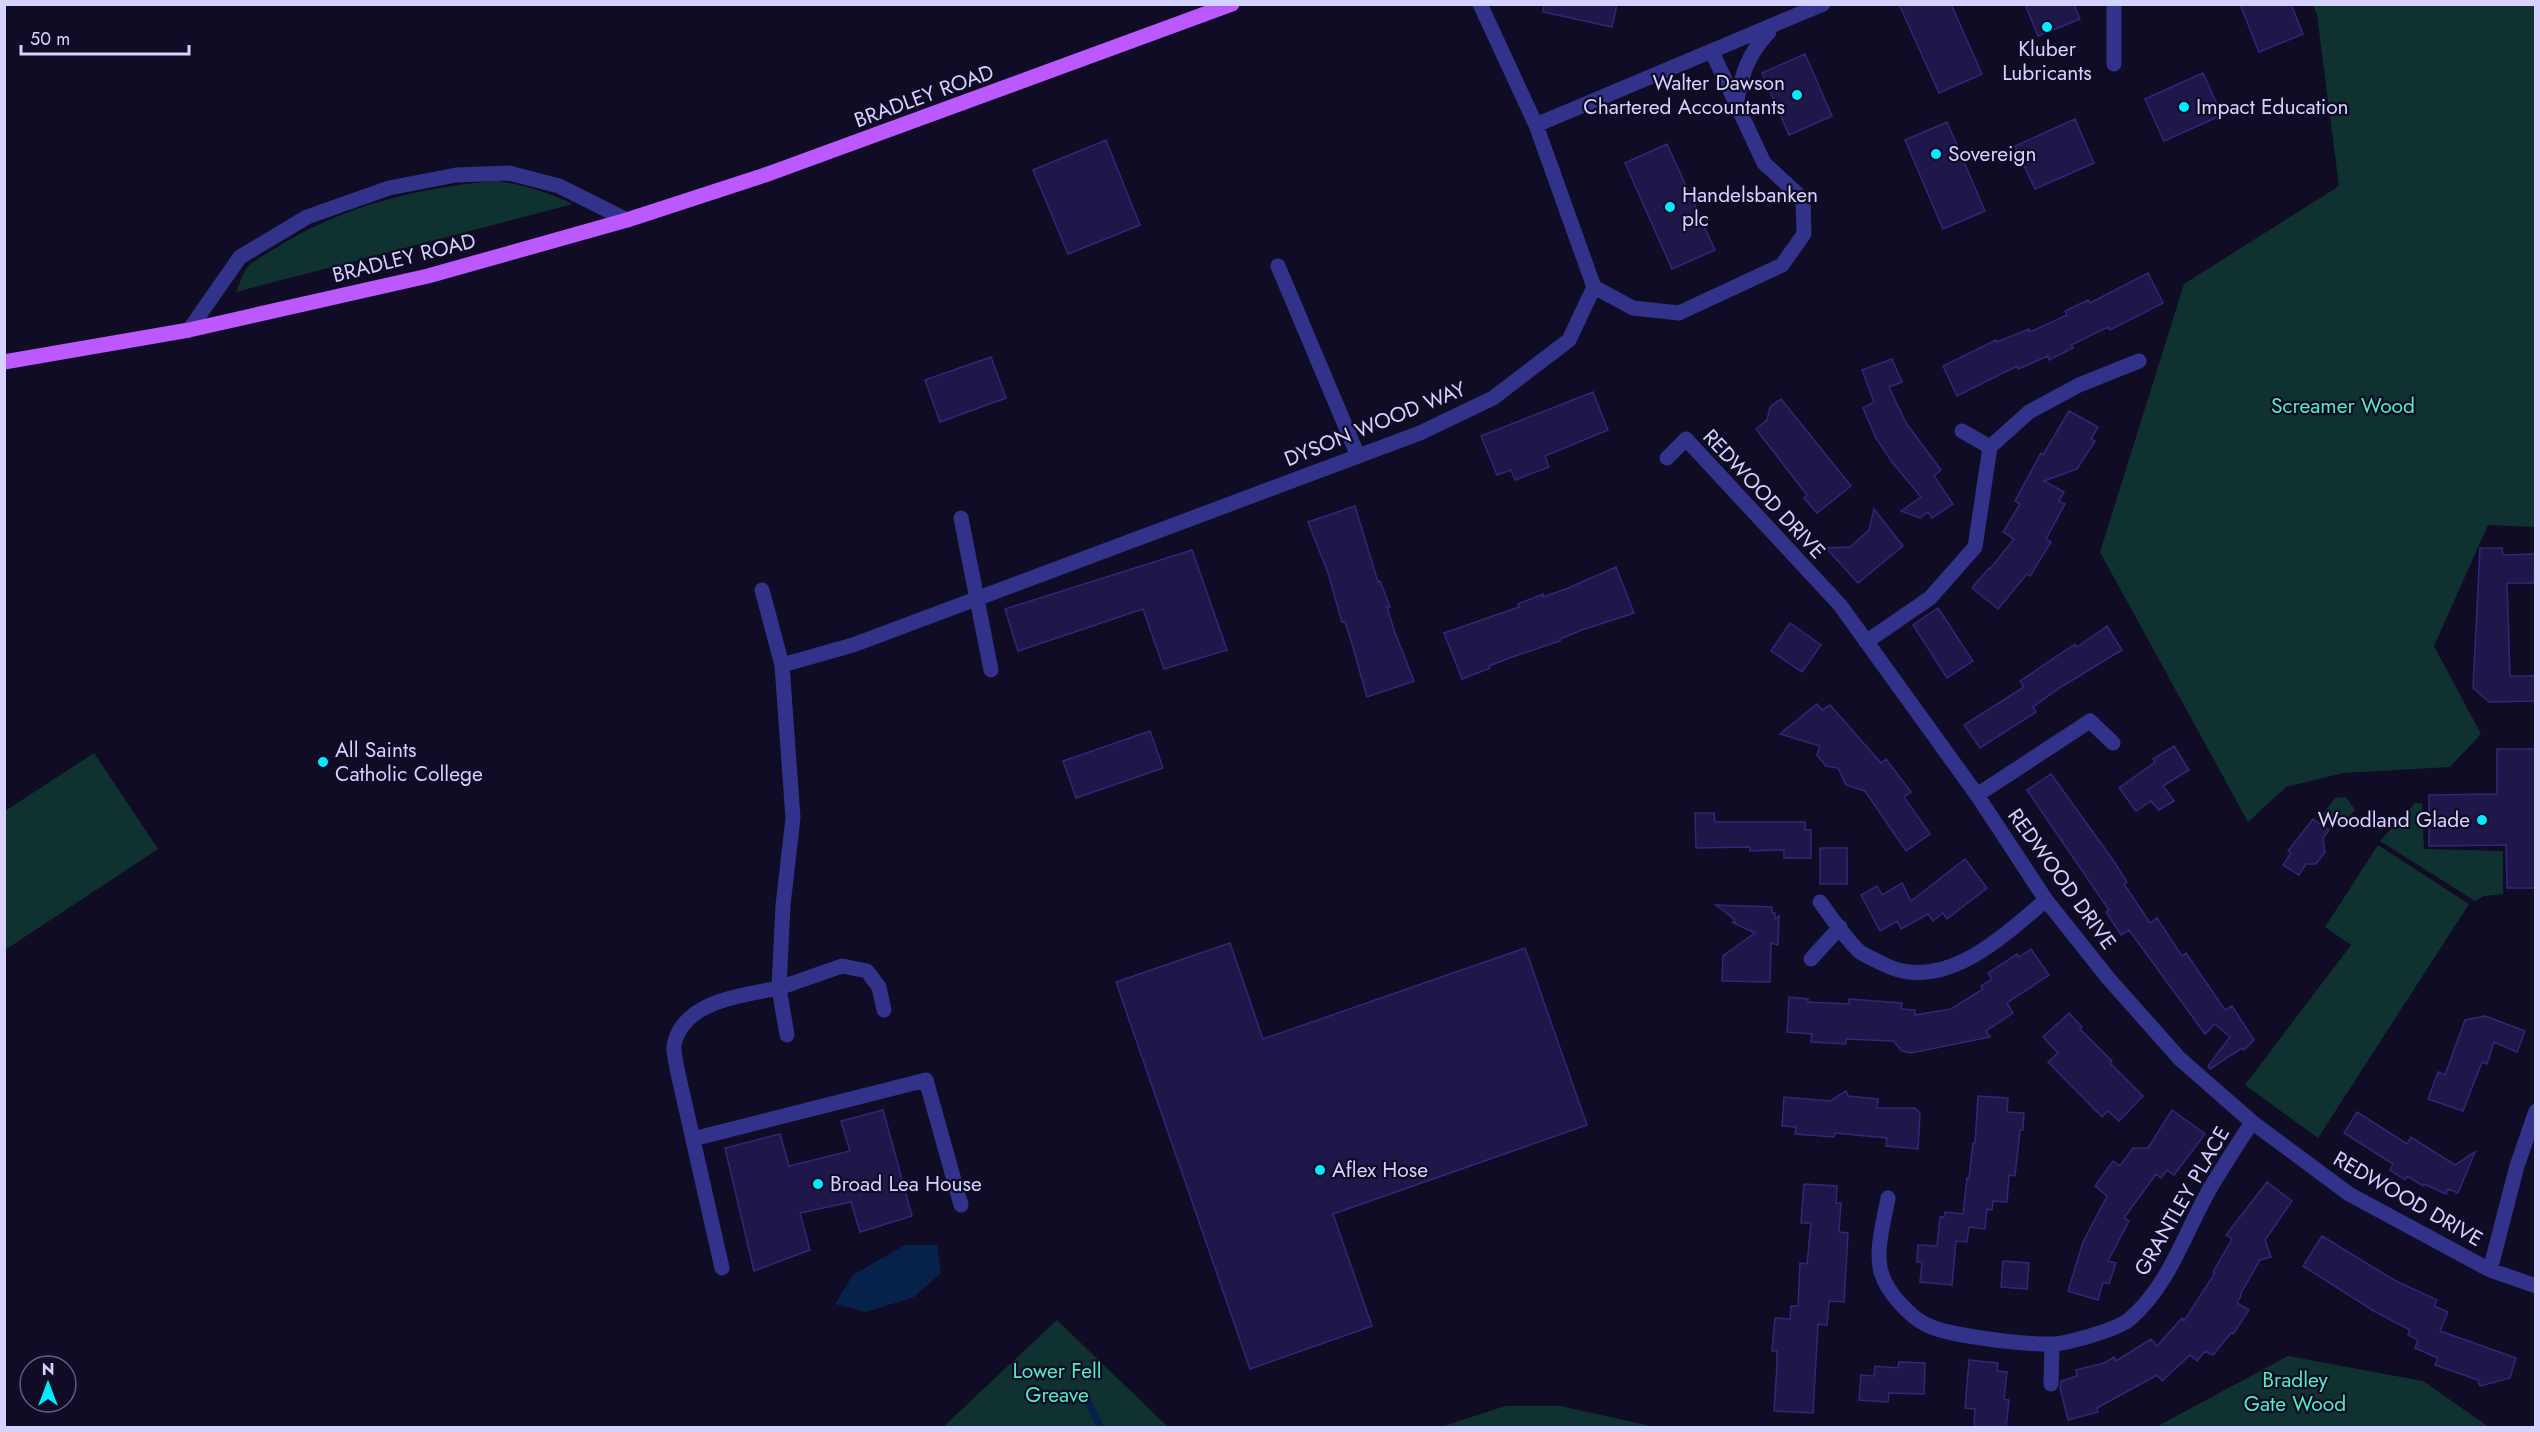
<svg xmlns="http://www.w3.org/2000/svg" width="2540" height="1432" font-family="Jost,sans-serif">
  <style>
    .green { fill: #0f312f }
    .water { fill: #06224b }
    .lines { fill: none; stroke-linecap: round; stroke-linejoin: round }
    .stream { stroke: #06224b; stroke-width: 7 }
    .building { fill: #1f1649; stroke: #332678; stroke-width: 1.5 }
    .minor { stroke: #33328a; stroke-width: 15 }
    .primary { stroke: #bb59ff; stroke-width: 15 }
    .poi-dot { fill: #00ecfd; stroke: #100c26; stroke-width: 2 }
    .labels { text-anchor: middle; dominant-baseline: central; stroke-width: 4.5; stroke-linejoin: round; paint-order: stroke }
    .poi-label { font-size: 21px; fill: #d5d2ff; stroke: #100c26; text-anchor: start }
    .street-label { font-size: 21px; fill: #d5d2ff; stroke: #100c26 }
    .park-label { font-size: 21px; fill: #51ecc0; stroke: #100c26 }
  </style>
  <rect width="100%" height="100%" fill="#100c26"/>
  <path class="green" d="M2313 5H2535V527L2488 525 2434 646 2481 734 2450 767 2343 773 2286 787 2248 822 2100 552 2184 284 2339 186 2317 15Z
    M496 181C524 184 547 192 573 204L236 292C240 284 242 273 248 267 256 258 272 251 282 244 347 205 421 187 496 181Z
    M94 753 158 849 5 950V811Z
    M2346 797 2355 810 2339 828 2323 814 2335 798Z
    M2415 803H2422L2424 849 2503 851V894L2484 896 2475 901 2380 841Z
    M2378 845 2469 904 2318 1138 2245 1085 2351 945 2325 927Z
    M1057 1320 1168 1427H943Z
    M2288 1356 2423 1381 2489 1427H2156Z
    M1505 1406H1560L1656 1427H1441Z"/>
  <path class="water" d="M905 1245H937L941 1273 914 1297 866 1312 835 1304 853 1275Z"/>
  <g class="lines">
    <path class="stream" d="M1088 1402 1101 1428"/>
  </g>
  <path class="building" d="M1544 4H1617L1612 27 1543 12Z
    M1899 4H1951L1982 74 1939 93Z
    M2025 4H2074L2080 19 2038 36Z
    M2240 4H2291L2303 34 2259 52Z
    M1805 54 1832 116 1789 135 1762 73Z
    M2203 73 2222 115 2164 141 2145 99Z
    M2075 119 2094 163 2035 189 2015 146Z
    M1947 122 1985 211 1943 229 1905 140Z
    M1106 140 1140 225 1068 254 1033 170Z
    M1667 144 1715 250 1672 269 1625 163Z
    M2148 273 2163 303 2110 330 2108 327 2071 345 2073 348 2049 360 2048 356 2018 369 2017 366 1957 396 1943 366 1996 340 1997 342 2029 329 2030 332 2067 315 2065 311 2088 300 2090 303Z
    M991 357 1006 398 940 422 925 380Z
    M1892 359 1902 382 1889 387 1906 423 1941 470 1934 476 1953 504 1932 518 1928 512 1920 518 1901 511 1921 497 1892 462 1876 438 1863 408 1874 402 1862 370Z
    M1593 392 1608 430 1545 456 1549 467 1515 480 1511 470 1497 475 1481 436Z
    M1781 399 1851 486 1817 513 1804 498 1807 495 1756 429 1767 420 1770 407Z
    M2069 411 2098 427 2091 439 2095 441 2077 469 2044 481 2064 492 2059 501 2065 504 2046 539 2051 542 2030 576 2027 574 1998 609 1972 588 1989 568 1990 569 2014 539 2003 532 2020 504 2015 501 2041 453 2043 455Z
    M1355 506 1378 582 1380 581 1390 607H1387L1394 630 1414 681 1367 697 1352 644 1345 622H1342L1328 573 1308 522Z
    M1874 509 1903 546 1858 583 1826 548 1850 547 1869 530Z
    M2480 548H2502L2503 555 2535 554 2534 583H2507L2510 676H2535V701L2489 702 2473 688Z
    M1192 550 1227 650 1164 669 1143 609 1018 651 1005 609Z
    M1616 567 1634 613 1582 630 1560 639V641L1512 657 1489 666 1490 668 1462 679 1444 633 1519 607 1518 604 1543 594V597L1566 589Z
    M1938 608 1973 661 1947 678 1913 625Z
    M1790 623 1821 645 1802 672 1771 651Z
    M2107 626 2122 650 2061 687 2033 707 2036 712 1980 748 1964 725 2024 687 2020 681 2075 644 2077 647Z
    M1817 704 1822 710 1830 705 1881 763 1886 759 1911 792 1904 797 1930 834 1906 851 1865 791 1846 785 1838 768 1826 766 1817 755 1820 746 1780 734Z
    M1150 731 1163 768 1076 798 1063 761Z
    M2174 746 2189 770 2163 786 2174 801 2159 810 2151 801 2136 811 2119 788 2155 762 2153 759Z
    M2497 749H2535V888H2507L2506 845 2429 846V795L2497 794Z
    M2051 774 2113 860 2127 882 2124 884 2150 923 2157 918 2182 956 2186 953 2225 1010 2232 1006 2254 1040 2244 1050 2242 1048 2210 1069 2208 1066 2230 1037 2215 1024 2205 1034 2129 930 2121 935 2106 912 2109 910 2027 790Z
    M1695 813H1714L1715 822H1805V830H1811V858H1784V850L1750 851V847L1696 848Z
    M2313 819 2329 830 2323 838 2325 852 2316 864H2306L2299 875 2283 865 2291 853 2288 851Z
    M1820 848H1847V884H1820Z
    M1965 859 1987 888 1947 919 1943 913 1933 921 1928 914 1901 929 1897 921 1880 931 1861 895 1877 886 1882 895 1902 883 1911 901Z
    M1716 905 1772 907V913H1775V919L1779 916 1778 945 1771 943 1770 982 1722 981 1723 956 1755 933 1732 922H1735L1734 919Z
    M1230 943 1263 1039 1525 948 1587 1125 1333 1214 1372 1326 1250 1369 1116 982Z
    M2031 949 2049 975 2007 1003 2013 1013 1986 1031 1990 1037 1911 1053 1902 1051 1893 1041 1846 1039V1044L1811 1042 1812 1034 1787 1032 1789 997 1808 999V1002L1849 1004V999L1902 1003 1901 1009 1915 1010V1015L1951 1009 1983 989 1981 986 1992 979 1988 973 2017 954 2019 957Z
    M2069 1013 2082 1027 2080 1029 2112 1061 2110 1063 2143 1096 2119 1121 2108 1111 2102 1117 2048 1062 2058 1053 2043 1037Z
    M2485 1016 2525 1031 2517 1052 2494 1042 2487 1064 2482 1062 2463 1111 2428 1099 2438 1072 2445 1075 2465 1020Z
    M1846 1091 1848 1096 1878 1099 1877 1108H1915L1920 1113 1918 1149 1886 1146 1887 1138 1835 1133 1834 1137 1795 1134 1796 1127 1782 1126 1784 1097 1830 1101Z
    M1978 1096 2008 1098 2007 1112 2024 1113 2023 1130H2020L2015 1176 2009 1175 2007 1202 1993 1201 1992 1210 1987 1209 1985 1229 1969 1227 1967 1242 1956 1241 1952 1285 1920 1282 1922 1262H1917L1918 1245 1937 1246 1940 1217H1944L1945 1212 1963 1214 1967 1178H1969L1973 1143H1975Z
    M883 1110 912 1216 860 1232 851 1202 800 1213 810 1250 754 1271 725 1148 780 1134 789 1166 850 1151 841 1121Z
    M2172 1110 2205 1134 2174 1175 2167 1170 2161 1178 2156 1174 2124 1218 2129 1221 2108 1261 2116 1263 2109 1284 2103 1282 2098 1300 2068 1291 2083 1242 2107 1196 2095 1186 2113 1161 2120 1166 2133 1148H2148Z
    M2357 1112 2407 1144 2411 1137 2455 1165 2475 1152 2458 1193 2448 1189 2446 1194 2424 1184 2423 1186 2407 1176 2405 1180 2390 1170 2393 1164 2344 1133Z
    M2267 1182 2292 1201 2265 1240 2271 1257 2260 1260 2240 1295 2241 1296 2237 1303 2249 1310 2233 1334 2231 1333 2213 1355 2205 1351 2197 1361 2190 1355 2162 1381 2157 1375 2097 1408 2098 1412 2068 1420 2060 1388 2061 1381 2077 1376 2076 1370 2104 1363 2114 1357 2116 1361 2151 1339 2157 1346 2182 1318 2184 1321 2215 1273 2213 1272 2232 1239 2226 1235Z
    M1804 1184 1837 1186 1836 1203H1841L1839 1232 1848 1233 1844 1302 1829 1301 1827 1325 1818 1324 1813 1413 1774 1411 1777 1366V1351H1772L1775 1318 1790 1319 1791 1306H1798L1800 1263 1807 1264 1811 1223H1801Z
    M2322 1236 2394 1280 2437 1300 2434 1306 2448 1312 2440 1331 2516 1358 2510 1378 2480 1386 2478 1380 2435 1365 2438 1358 2415 1348 2418 1340 2408 1335 2410 1330 2374 1311 2303 1266Z
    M2003 1261 2029 1263 2027 1289 2001 1287Z
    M1969 1360 1998 1363 1997 1371 2007 1372 2004 1399 2009 1400 2006 1428 1974 1426 1975 1409 1965 1408Z
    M1899 1362 1925 1363 1924 1394 1889 1393 1888 1402 1859 1400 1861 1375 1874 1376 1875 1366 1898 1368Z"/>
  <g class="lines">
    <path class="minor" d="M2114 4V64
      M1736 105C1742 74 1747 55 1769 32
      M1536 125 1823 4
      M1278 266 1358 456
      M1594 287 1633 308 1679 313 1782 265 1804 234 1803 199 1764 163 1712 52
      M189 330 240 257 307 217 389 188 456 175 509 173 559 186 627 220
      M1962 431 1990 447
      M1667 458 1686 439 1840 605 1977 795 2046 900 2108 978 2180 1059 2252 1122 2349 1194 2490 1270 2536 1286
      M961 518 991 670
      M762 590 782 665
      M1866 642 1930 598 1975 547 1990 447 2029 412 2079 385 2139 361
      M1977 795 2090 721 2113 743
      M1820 902C1832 918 1845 938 1860 952 1866 956 1874 959 1881 963 1942 996 2002 937 2046 900
      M1811 959 1840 927
      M787 1035 779 988 842 966 867 971 879 987 884 1010
      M693 1139 926 1080 961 1205
      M1888 1198C1884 1221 1874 1253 1882 1275 1888 1293 1910 1317 1927 1325 1948 1336 2028 1345 2053 1344 2070 1343 2118 1329 2130 1319 2169 1285 2184 1235 2208 1192 2222 1168 2237 1145 2252 1122
      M722 1268 677 1069C676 1061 672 1048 675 1041 687 1000 744 995 779 988L783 905 793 818 782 665 853 645 1420 433 1493 398 1569 340 1594 287 1536 125 1480 4
      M2490 1270 2517 1166 2536 1111
      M2051 1384 2052 1344"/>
    <path class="primary" d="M4 362 189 330 428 276 627 220 768 174 1232 4"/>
  </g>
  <g class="poi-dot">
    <circle cx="2047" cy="27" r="6"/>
    <circle cx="1797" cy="95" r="6"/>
    <circle cx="2184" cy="107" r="6"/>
    <circle cx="1936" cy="154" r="6"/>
    <circle cx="1670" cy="207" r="6"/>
    <circle cx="323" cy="762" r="6"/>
    <circle cx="2482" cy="820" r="6"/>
    <circle cx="1320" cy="1170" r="6"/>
    <circle cx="818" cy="1184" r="6"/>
  </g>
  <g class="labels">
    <g class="poi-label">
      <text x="2047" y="49" text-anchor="middle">Kluber<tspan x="2047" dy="24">Lubricants</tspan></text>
      <text x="1785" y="83" text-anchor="end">Walter Dawson<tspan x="1785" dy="24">Chartered Accountants</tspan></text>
      <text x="2196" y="107">Impact Education</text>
      <text x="1948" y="154">Sovereign</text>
      <text x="1682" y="195">Handelsbanken<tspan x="1682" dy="24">plc</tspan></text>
      <text x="335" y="750">All Saints<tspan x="335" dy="24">Catholic College</tspan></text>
      <text x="2470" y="820" text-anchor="end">Woodland Glade</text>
      <text x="1332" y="1170">Aflex Hose</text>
      <text x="830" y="1184">Broad Lea House</text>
    </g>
    <g class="street-label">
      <text transform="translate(924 96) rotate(-20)">BRADLEY ROAD</text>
      <text transform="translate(404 258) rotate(-14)">BRADLEY ROAD</text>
      <text transform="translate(1375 424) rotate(-22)">DYSON WOOD WAY</text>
      <text transform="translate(1764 494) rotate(47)">REDWOOD DRIVE</text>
      <text transform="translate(2062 879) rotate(54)">REDWOOD DRIVE</text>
      <text transform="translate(2408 1199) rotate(30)">REDWOOD DRIVE</text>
      <text transform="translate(2182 1201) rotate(-60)">GRANTLEY PLACE</text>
    </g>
    <g class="park-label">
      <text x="2343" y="406">Screamer Wood</text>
      <text x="1057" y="1371">Lower Fell<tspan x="1057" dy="24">Greave</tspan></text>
      <text x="2295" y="1380">Bradley<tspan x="2295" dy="24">Gate Wood</tspan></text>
    </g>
  </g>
  <rect width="2540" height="1432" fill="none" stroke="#d5d2ff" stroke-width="12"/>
  <g transform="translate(48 1384)"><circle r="28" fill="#100c26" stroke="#5f5b7d" stroke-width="1.5"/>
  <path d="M0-4.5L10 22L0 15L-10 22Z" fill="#00ecfd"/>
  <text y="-9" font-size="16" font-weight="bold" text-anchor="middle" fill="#d5d2ff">N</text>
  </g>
  <path d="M21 45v9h168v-9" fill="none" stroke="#d5d2ff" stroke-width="3"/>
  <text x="30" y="45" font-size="18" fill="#d5d2ff" stroke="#100c26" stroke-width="4.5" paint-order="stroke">50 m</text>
</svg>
